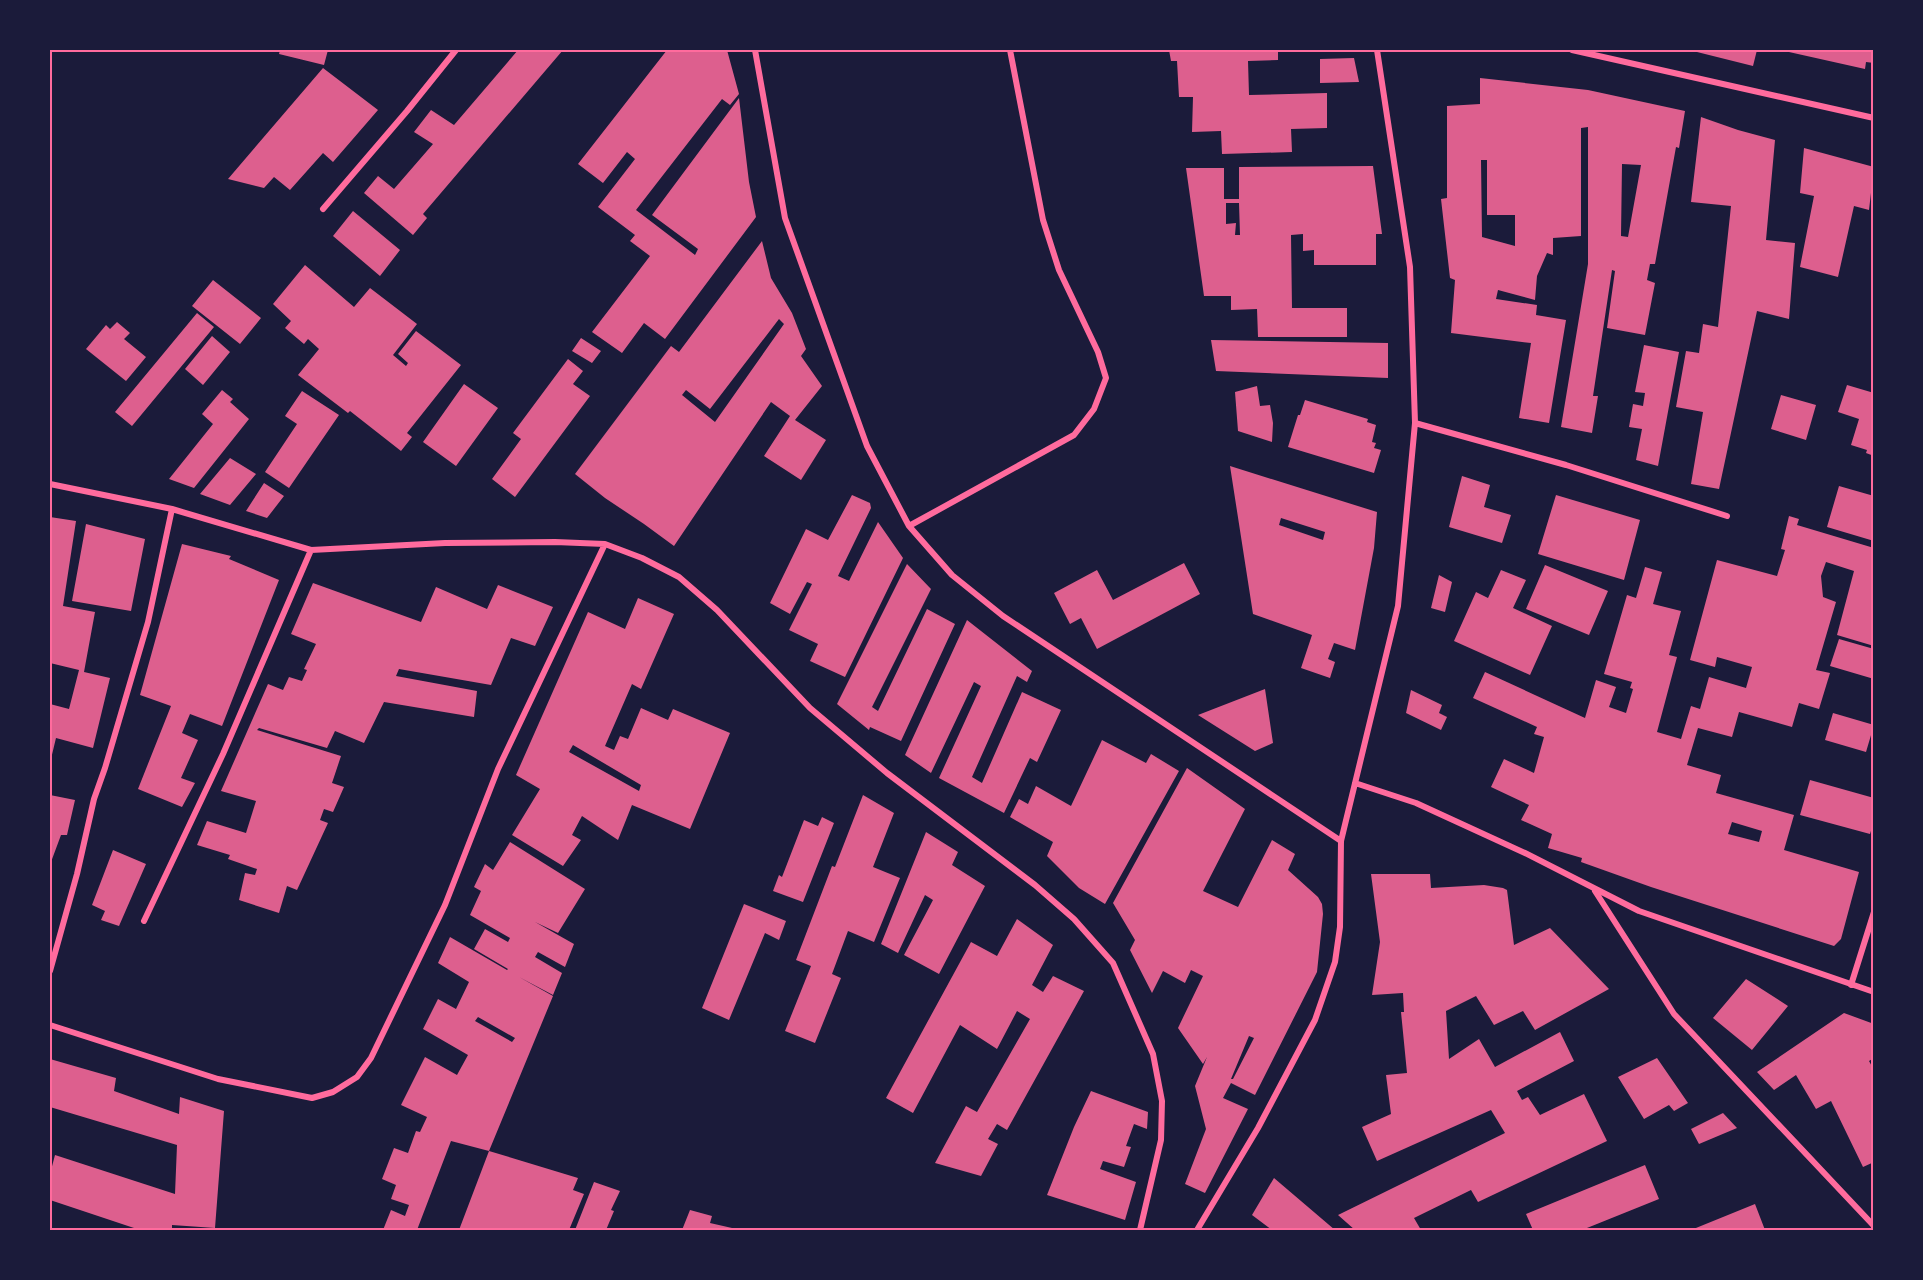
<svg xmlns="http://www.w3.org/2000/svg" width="1923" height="1280" font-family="'Nunito Sans',sans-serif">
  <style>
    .building { fill: #dd5f8e; fill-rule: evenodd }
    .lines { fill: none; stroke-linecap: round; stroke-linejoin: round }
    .minor { stroke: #ff6b9d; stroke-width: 6 }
    .neatline { fill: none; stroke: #ff6b9d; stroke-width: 2 }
  </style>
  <rect width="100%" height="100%" fill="#1b1b3a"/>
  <path class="building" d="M280 50H328L324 65 279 54Z
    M518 50H563L423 214 427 218 413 235 364 193 378 176 394 189 433 144 414 132 431 110 454 125Z
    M667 50H727L739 94 730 105 722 99 636 210 695 255 698 249 652 215 739 98 749 182 756 217 665 339 644 323 622 353 592 332 650 256 630 241 635 235 598 207 635 159 627 152 603 183 578 164Z
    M1169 50H1278V60L1248 61 1249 95 1327 93V128L1291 129 1292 152 1222 154 1221 131 1192 132 1193 97H1179L1177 61H1171Z
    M1689 50H1757L1753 66Z
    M1780 50H1874V63L1866 62 1865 69Z
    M1354 58 1359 82 1320 83V59Z
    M323 68 378 110 333 162 323 153 290 190 274 177 264 188 228 179Z
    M1480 78 1588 90 1685 111 1679 148 1676 147 1655 264H1650L1647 280 1655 283 1645 335 1607 328 1615 271 1612 270 1593 396H1598L1592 433 1561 427 1588 264V127L1581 128V236L1553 238V255L1547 253 1537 276 1535 300 1498 290 1496 299 1537 305 1536 315 1566 320 1549 423 1519 418 1531 343 1451 333 1455 280 1450 278 1441 199 1447 198V106L1480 104ZM1481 160H1487V215H1515V246L1482 237ZM1622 164 1641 165 1628 237 1621 236Z
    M1701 117 1738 130 1775 140 1766 240 1795 243 1789 319 1757 311 1719 489 1691 484 1703 412 1676 407 1686 351 1699 353 1703 324 1718 327 1731 206 1691 202Z
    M1804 148 1874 167 1869 210 1854 206 1838 277 1800 267 1814 196 1800 193Z
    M1373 166 1382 234H1376V265H1314V250L1303 251V234L1291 235 1292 308H1347V337H1258L1257 309 1231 310V296H1204L1186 168H1224V199H1239V167ZM1226 203H1239L1240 235H1235L1236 223 1226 224Z
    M353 211 400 250 380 276 333 236Z
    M762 241 771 278 792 313 806 349 801 356 822 386 795 420 826 440 801 480 764 456 790 416 771 402 674 546 644 524 605 498 575 474 671 346 679 352ZM779 319 784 324 715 422 682 395 686 390 710 409Z
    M305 265 354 307 370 288 417 324 393 355 406 366 408 363 398 354 416 331 461 365 407 433 412 437 401 451 350 411 348 413 298 375 319 349 308 339 304 344 285 328 291 321 273 304Z
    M213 280 261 318 240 344 192 306Z
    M197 313 214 327 132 426 115 412Z
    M117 322 130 333 124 339 146 357 126 381 86 349 106 325 110 329Z
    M212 336 230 352 203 385 185 369Z
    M581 338 601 351 592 363 572 351Z
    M1211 340 1388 343V378L1216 371Z
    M1644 345 1679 352 1658 466 1636 460 1642 429 1629 427 1633 404 1643 406 1645 393 1635 392Z
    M568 359 583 371 573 384 590 396 515 497 492 479 521 439 513 433Z
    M464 384 498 408 456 466 423 442Z
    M1847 385 1874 393V456L1866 453 1867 450 1851 445 1859 419 1838 412Z
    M1257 386 1260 406 1270 405 1273 423 1272 442 1238 431 1235 392Z
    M222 390 233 399 230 402 249 419 194 488 169 479 213 424 202 414Z
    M302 391 339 415 289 488 265 472 297 424 285 416Z
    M1781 395 1816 405 1806 440 1771 429Z
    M1305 400 1368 419 1367 422 1376 425 1372 442 1376 443 1374 448 1381 450 1374 473 1288 447 1298 415H1300Z
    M230 458 256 474 230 505 200 494Z
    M1230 466 1377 512 1374 548 1355 650 1334 643 1328 659 1335 662 1330 678 1301 668 1312 635 1253 614ZM1281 518 1325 532 1323 540 1279 525Z
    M1462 476 1490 485 1484 507 1511 515 1502 543 1449 527Z
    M264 483 284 496 267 518 246 511Z
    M1839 486 1874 496V541L1827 527Z
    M852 495 870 503 871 508 838 576 849 581 878 522 903 558 845 677 810 661 818 644 789 630 812 584 807 582 790 614 770 603 806 529 828 540Z
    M1556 495 1640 520 1624 580 1538 554Z
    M1789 516 1799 519 1797 525 1874 548V646L1837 635 1854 571 1826 562 1821 576 1823 597 1836 602 1816 670 1830 673 1819 709 1799 703 1792 727 1739 712 1732 737 1698 728 1687 765 1721 775 1716 793 1794 815 1784 850 1859 872 1841 939 1834 946 1651 887 1581 862 1582 858 1548 848 1552 834 1521 820 1529 805 1491 787 1504 759 1534 773 1544 737 1534 734 1537 727 1473 698 1485 672 1585 718 1596 680 1616 687 1609 707 1626 713 1633 689 1630 688 1632 682 1604 674 1627 595 1636 598 1645 567 1662 572 1653 604 1681 611 1669 655 1677 657 1657 732 1681 739 1691 706 1700 709 1709 677 1746 688 1752 667 1717 657 1715 667 1690 660 1717 560 1777 576 1785 550 1781 549ZM1732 822 1762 831 1759 842 1728 834Z
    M50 517 76 521 63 606 95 612 84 672 110 678 93 748 56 738 50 763V704L69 709 79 670 50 663Z
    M86 524 145 539 131 611 72 601Z
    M182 544 231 556 229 559 279 580 222 726 190 714 182 733 198 740 181 778 195 783 182 807 138 789 171 706 140 695Z
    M1184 563 1200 594 1097 649 1081 618 1070 624 1054 593 1097 570 1113 600Z
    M907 564 931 589 872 707 878 711 927 609 955 624 901 741 870 727 869 730 837 704Z
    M1545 565 1608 591 1589 635 1526 609Z
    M1501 570 1526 580 1513 608 1552 626 1530 675 1454 641 1476 592 1488 598Z
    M1439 575 1452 582 1445 612 1431 608Z
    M313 583 421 622 436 587 487 609 498 585 553 607 535 646 511 638 491 685 399 669 396 676 477 691 474 717 384 702 364 743 335 731 327 748 259 728 257 730 341 756 332 783 344 787 333 812 324 809 320 820 328 823 297 890 287 886 279 913 239 900 245 873 255 875 257 869 228 859 230 855 197 845 207 821 246 833 256 801 221 791 268 684 283 690 289 677 302 681 307 670 304 669 316 644 291 634Z
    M638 598 674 614 641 689 632 684 605 746 614 750 620 736 628 739 641 708 668 720 673 709 730 733 690 829 632 805 618 840 582 816 572 835 581 840 563 866 512 835 540 789 516 775 588 612 625 629ZM573 745 641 785 639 791 569 752Z
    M967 620 1032 671 1027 682 1017 676 972 777 982 783 1022 692 1061 710 1037 762 1030 758 1004 813 939 778 981 686 974 682 931 773 905 755Z
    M1839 639 1874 649V679L1830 666Z
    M1265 689 1273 743 1255 751 1198 715Z
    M1411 690 1442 705 1439 713 1447 717 1441 730 1406 713Z
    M1833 713 1874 725 1866 752 1825 740Z
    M1102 740 1146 763 1151 754 1179 771 1105 904 1079 888 1047 856 1053 842 1010 817 1019 799 1028 804 1036 786 1071 806Z
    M1187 768 1245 809 1203 891 1238 907 1272 840 1295 854 1288 870 1318 897 1322 904 1323 914 1317 972 1255 1095 1231 1083 1223 1098 1248 1109 1205 1193 1185 1184 1206 1129 1195 1086 1207 1057 1203 1064 1178 1028 1203 976 1191 970 1185 983 1163 971 1152 993 1130 950 1135 940 1113 903ZM1249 1036 1254 1038 1233 1079H1231Z
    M1810 780 1874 798V821L1870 834 1800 815Z
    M50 795 75 800 67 835H61L51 862H50Z
    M863 795 894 813 873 867 900 878 874 942 848 931 832 974 841 978 815 1043 785 1031 811 966 796 960 832 866 835 867Z
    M822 817 834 823 803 902 773 891 779 875 782 877 804 820 818 826Z
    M926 832 958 852 952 865 985 886 939 974 904 955 933 900 925 895 898 953 881 944Z
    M510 842 585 889 558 933 535 922 574 944 565 967 538 952 535 957 562 973 553 995 519 977 553 996 489 1151 451 1141 417 1230H383L391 1210 405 1216 409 1205 391 1199 396 1185 382 1179 394 1148 408 1153 416 1131 420 1132 427 1117 401 1105 425 1057 457 1075 468 1055 423 1029 438 999 456 1009 469 982 438 963 450 937 507 970 508 969 474 949 485 929 508 942 510 938 470 915 481 891 474 887 485 864 493 870ZM478 1017 515 1038 512 1042 475 1021Z
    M113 850 146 864 119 926 101 920 105 911 92 905Z
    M1371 874H1430L1431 888 1484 885 1503 888 1507 890 1514 945 1550 928 1609 989 1535 1030 1523 1011 1494 1025 1476 996 1446 1011 1449 1059 1479 1039 1495 1067 1560 1032 1574 1061 1517 1091 1522 1100 1528 1097 1540 1115 1584 1094 1607 1141 1478 1202 1471 1190 1414 1218 1421 1230H1355L1338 1215 1505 1133 1491 1110 1377 1161 1362 1127 1391 1114 1386 1075 1407 1073 1401 1012H1404L1403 993 1372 995 1380 942Z
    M744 904 786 921 779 940 765 933 729 1020 702 1008Z
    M1017 919 1053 945 1032 985 1043 992 1053 976 1084 991 1007 1130 997 1124 988 1139 998 1144 981 1176 935 1163 966 1106 977 1112 1030 1019 1017 1011 997 1049 960 1025 913 1113 886 1098 971 942 997 956Z
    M1746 979 1788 1006 1752 1050 1713 1018Z
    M1844 1013 1874 1024V1058L1869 1061 1874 1070V1162L1863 1167 1831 1101 1816 1109 1796 1075 1774 1090 1757 1072Z
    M1657 1058 1688 1103 1674 1111 1669 1105 1644 1119 1618 1077Z
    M50 1059 116 1078 114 1091 179 1114 180 1097 224 1111 215 1228 172 1225V1230H140L50 1200V1174L55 1155 175 1194 177 1145 50 1107Z
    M1091 1091 1148 1112 1147 1129 1134 1124 1126 1146 1131 1147 1124 1167 1103 1161 1100 1169 1136 1182 1125 1220 1047 1195 1074 1127Z
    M1723 1113 1737 1128 1699 1144 1691 1129Z
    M489 1151 578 1178 573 1190 584 1194 569 1230H459Z
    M1645 1165 1659 1199 1582 1230H1533L1526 1214Z
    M1274 1178 1335 1230H1272L1252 1215Z
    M594 1182 620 1191 611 1210 614 1211 606 1230H575Z
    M1755 1204 1765 1230H1691Z
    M690 1210 712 1216 710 1223 732 1228 731 1230H682Z"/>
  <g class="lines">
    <path class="minor" d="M755 50 785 218 867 446 909 526 952 575 1003 616 1341 841
      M1572 50 1874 118
      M323 209 407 111 456 50
      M1415 423 1566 465 1727 516
      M50 484 172 509 311 550 445 543 555 542 605 544 642 558 679 577 717 610 810 708 887 773 1035 885 1074 919 1113 963 1153 1054 1162 1101 1161 1140 1140 1230
      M909 526 1074 435 1094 409 1106 378 1098 352 1059 270 1043 220 1010 50
      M1355 783 1416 803 1525 853 1639 911 1874 992
      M1595 891 1674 1014 1874 1226
      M144 921 223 754 311 550
      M50 971 77 874 94 799 105 768 148 622 172 509
      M1851 985 1874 912
      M50 1025 218 1079 312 1098 333 1092 357 1077 371 1058 445 905 498 769 605 544
      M1197 1230 1258 1128 1315 1020 1335 962 1340 927 1341 841 1398 606 1415 423 1410 267 1377 50"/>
  </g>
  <rect width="1923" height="1280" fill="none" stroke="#1b1b3a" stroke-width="102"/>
  <rect x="51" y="51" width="1821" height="1178" class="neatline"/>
</svg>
